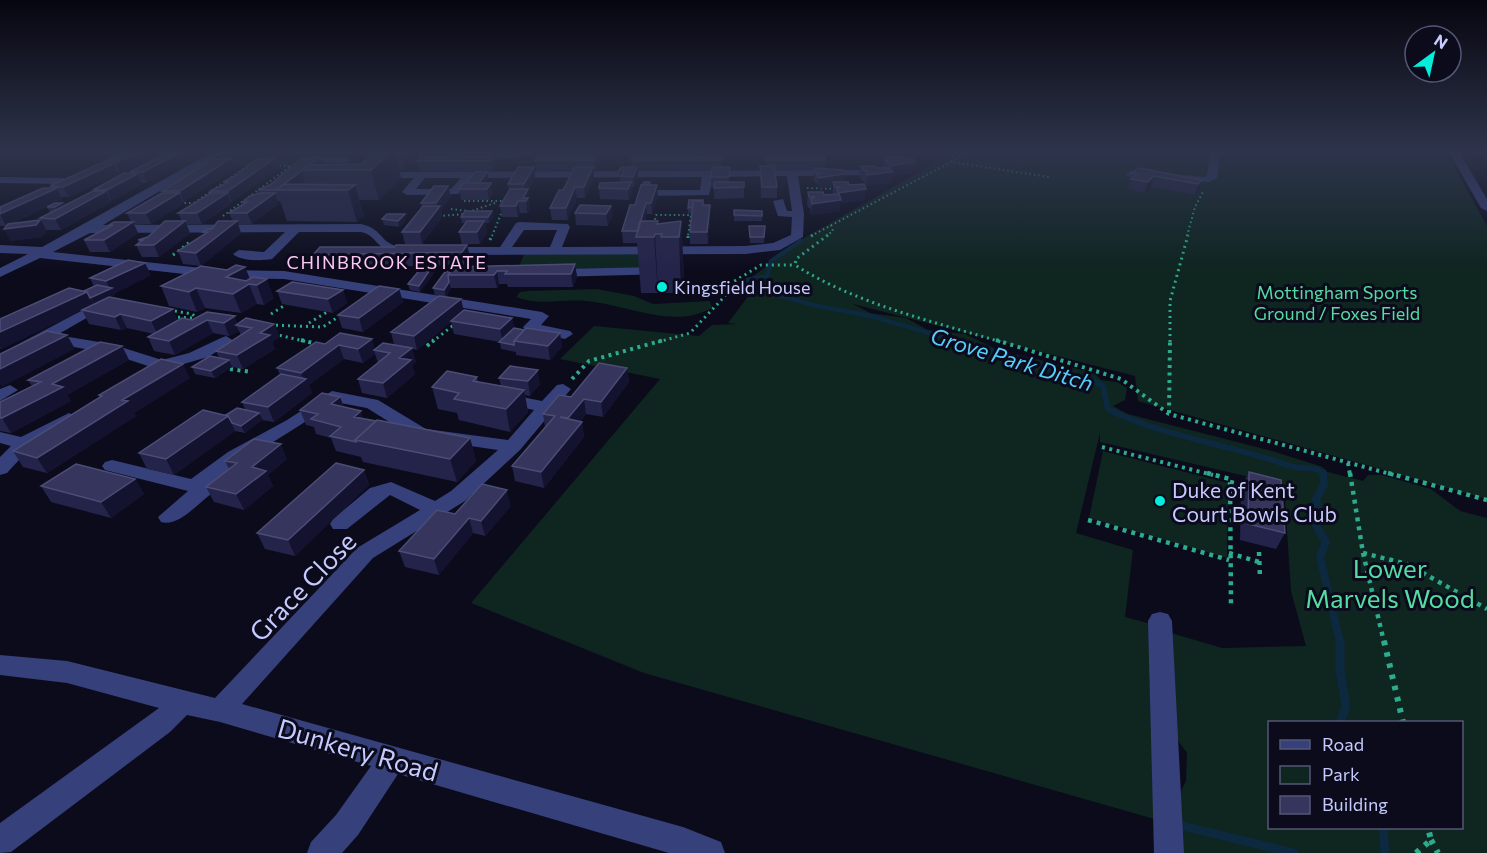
<svg xmlns="http://www.w3.org/2000/svg" width="1487" height="853" font-family="Commissioner,sans-serif">
  <style>
    .green { fill: #0e2520; fill-rule: evenodd }
    .lines { fill: none; stroke-linecap: round; stroke-linejoin: round }
    .stream-far4 { stroke: #0c293f; stroke-width: 4 }
    .stream-far3 { stroke: #0c293f; stroke-width: 4.5 }
    .stream-far2 { stroke: #0c293f; stroke-width: 6 }
    .stream-far1 { stroke: #0c293f; stroke-width: 8 }
    .stream { stroke: #0c293f; stroke-width: 9 }
    .path-far4 { stroke: #2dab8d; stroke-width: 2; stroke-dasharray: 1.5 3; stroke-linecap: butt }
    .path-far3 { stroke: #2dab8d; stroke-width: 3; stroke-dasharray: 2 4; stroke-linecap: butt }
    .path-far2 { stroke: #2dab8d; stroke-width: 4; stroke-dasharray: 3 4.5; stroke-linecap: butt }
    .path-far1 { stroke: #2dab8d; stroke-width: 4.5; stroke-dasharray: 4 5; stroke-linecap: butt }
    .path { stroke: #2dab8d; stroke-width: 6; stroke-dasharray: 4.5 7; stroke-linecap: butt }
    .minor { fill: #36407a; fill-rule: evenodd }
    .wall { fill: #24244a }
    .shaded-wall { fill: #13122f }
    .building { fill: #36355d; stroke: #4c4d76; stroke-width: 1.5 }
    .poi-dot { fill: #03eedb; stroke: #0b0b1c; stroke-width: 2 }
    .labels { text-anchor: middle; dominant-baseline: central; stroke-width: 6; stroke-linejoin: round; paint-order: stroke }
    .far-neighbourhood-label { font-size: 18px; letter-spacing: 1.5px; fill: #fec8f5; stroke: #0b0b1c }
    .far-poi-label { font-size: 18px; fill: #c6cafe; stroke: #0b0b1c; text-anchor: start }
    .far-park-label { font-size: 18px; fill: #55dca2; stroke: #0b0b1c }
    .poi-label { font-size: 21px; fill: #c6cafe; stroke: #0b0b1c; text-anchor: start }
    .water-label { font-size: 22px; font-style: italic; fill: #56cefd; stroke: #0b0b1c }
    .near-park-label { font-size: 26px; fill: #55dca2; stroke: #0b0b1c }
    .near-street-label { font-size: 26px; fill: #c6cafe; stroke: #0b0b1c }
  </style>
  <rect width="100%" height="100%" fill="#0b0b1c"/>
  <path class="green" d="M955 152H1446L1487 226V499L1138 401 1135 376 853 304 870 313 906 318 928 330 965 334 998 350 1086 371 1096 375 1101 380 1117 382 1127 388 1125 400 1113 406 1128 414 1272 451 1323 467 1324 471 1363 481 1368 475H1382L1431 489 1460 511 1487 518V853H1178L1176 800 1186 781 1187 753 1174 735 1171 633 1222 648 1306 646 1291 591 1284 485 1100 442V433L1076 533 1133 550 1125 617 1151 624 1158 820 644 673 471 603 660 379 560 359 594 326 699 336 712 325 738 324 728 323 759 282 758 279 752 277 804 238ZM1270 722H1462V828H1270Z
    M301 155 289 165 207 166 224 156Z
    M524 254H645L642 268 518 269Z
    M597 289 634 296 653 304 710 301 712 308C673 330 626 304 585 301 561 299 539 306 516 297L520 292 528 291Z
    M1103 451 1228 483 1227 558 1089 518Z"/>
  <g class="lines">
    <path class="stream-far4" d="M952 156 959 152"/>
    <path class="stream-far3" d="M801 241 771 261 767 276 747 280 748 287 817 306 871 316 959 342"/>
    <path class="stream-far2" d="M954 340 1096 382 1103 386 1108 409C1166 438 1230 444 1290 466 1301 470 1318 464 1323 475"/>
    <path class="stream-far1" d="M1323 473 1324 485 1316 499 1321 519 1316 526 1326 542 1320 557 1340 642"/>
    <path class="stream" d="M1340 641V670L1346 707 1340 722
      M1178 825 1294 853
      M1383 828 1385 853"/>
    <path class="path-far4" d="M968 152 951 162 1049 177
      M275 166H292
      M807 188 835 189
      M464 201H507
      M180 203H199
      M194 203 245 168
      M451 209 469 211
      M468 212 495 203
      M223 216 292 165
      M439 216 466 214
      M654 224 656 215H691L688 236
      M492 236 503 209
      M811 236 951 162
      M826 236 833 231 831 225
      M1187 236 1195 207 1204 190"/>
    <path class="path-far3" d="M828 235 796 259 795 265C856 304 932 321 1001 342
      M811 236 813 235
      M688 238V235
      M490 240 492 235
      M173 255 191 241
      M169 310 192 314 199 320
      M271 314 285 305
      M172 317 194 318
      M309 323 327 312
      M270 325 323 327 341 315
      M274 334 308 342
      M432 342 455 324
      M658 342 690 333 727 294 733 282 761 265H795
      M1170 342V301L1188 235"/>
    <path class="path-far2" d="M301 340 317 344
      M996 340 1121 379 1169 414 1394 475
      M427 346 434 340
      M230 369 252 372
      M572 379 589 361 664 340
      M1169 413 1170 340
      M1102 447 1213 475
      M1348 463 1350 475"/>
    <path class="path-far1" d="M1207 473 1230 479 1231 606
      M1350 473 1363 553 1384 642
      M1388 473 1487 500
      M1230 482 1247 486
      M1088 520 1229 560
      M1259 552 1260 578
      M1229 553 1259 562
      M1363 553 1407 564 1487 609"/>
    <path class="path" d="M1384 641 1403 722
      M1431 840 1438 853
      M1416 853 1431 840 1428 828"/>
    <path class="minor" d="M213 152H225L103 225 361 224C382 229 379 239 393 245 400 249 409 245 415 251 411 255 408 255 402 254 374 251 378 235 361 232H299L272 259C261 261 240 261 233 254L239 250 264 252 285 232 90 233 53 252 220 270 284 271 542 312 549 316 541 325 570 331 573 334 565 339 525 330 523 327 531 319 284 279 220 278 40 258 0 277V268L28 254 0 253V245L42 247Z
      M448 152H534L529 155 451 157 446 154Z
      M1210 152H1220L1217 178 1209 182 1131 177 1126 174 1131 171 1205 177 1207 176Z
      M1449 152H1459L1487 199V211L1481 208Z
      M1465 152H1487V157Z
      M302 157H345L350 160 345 163 298 162V158Z
      M863 170 867 171V175L798 176 804 214 803 237 780 250 745 254 446 255 440 251 446 247H500L516 223 520 222 568 224 570 227 562 247 745 246 773 243 791 235 792 217 778 216 773 201 783 199 787 211H792L787 176 713 177 709 195 644 196 639 193 643 181H651L650 190H700L702 177 472 178 458 194 407 195 402 192 414 178H376L371 175 376 172ZM425 178H461L451 189H416ZM524 230H557L550 247H512Z
      M0 177 64 178 69 181 64 184 0 183Z
      M662 267 669 271 667 274 553 277 546 273 553 269Z
      M92 305 99 309 97 312 57 335 111 344 162 360 189 353 221 338 226 336 234 341 208 357 166 369 148 378 140 373 148 366 108 353 45 342 0 365V354Z
      M563 384 571 389 520 450 465 501 373 558 242 704 683 827 721 842 725 853H669L398 774 358 835 342 853H307L311 842 336 815 371 766 220 722 187 715 170 732 11 852 0 853V823L159 708 67 683 0 675V655L67 661 215 698 357 548 420 510 390 495 347 529H333L330 524 333 519 370 488 391 482 435 501 451 491 498 450 415 438 367 408 335 402C294 431 250 454 210 484L214 489 211 494C197 504 179 527 161 522L158 517 188 491 105 470 102 466 105 462 112 460 191 479 228 452 287 420 332 391 378 400 426 429 508 440 534 410 506 404 503 400 506 396 512 395 542 401 557 385Z
      M10 385 18 390 0 401V389Z
      M69 413 78 418 75 422 30 448 7 473 0 475V457L11 446 0 443V432L21 437Z
      M1160 612 1168 614 1172 621 1184 853H1154L1148 621 1152 614Z"/>
  </g>
  <path class="wall" d="M129 152H151L154 159 120 173 117 172 118 174 69 197H61L62 199 11 224 40 220 46 231 42 237 10 241 6 226H0V207L51 188 50 186 105 164 104 161Z
    M335 152H365L364 153H335Z
    M374 152H422L405 170H399L401 178 379 200H359L364 216 357 222 287 221 280 201H278V204L252 224H238L241 233 201 266 183 264 178 251 204 234 203 232 233 221 229 213 243 204V202L259 193 258 190 320 157 323 165 361 164Z
    M461 152H522L523 155 520 159H494L495 167 492 171H419L417 161 462 157Z
    M1485 152H1487V162L1484 155Z
    M596 156 597 167 596 170H593L594 177 585 198H577L568 220H552L550 208 563 190 573 170 537 171 535 160Z
    M766 156 825 160 824 169 849 185 865 200 840 203V211L811 215 810 208H808L807 204 808 192 824 195H833V186L818 189 817 183H815L814 179V170H775L777 187V198H761L760 166H765Z
    M233 157 237 167 184 202H182L183 204 151 224 134 225 138 233 110 252H90L84 240 110 227 109 225 131 222 127 213 163 193 162 191Z
    M722 157V167H730L729 182 744 187V198L714 199V187H711V171L638 170V177L634 187H631L632 193 629 200 600 199 599 188 621 182V181H620L619 170 632 167 631 160Z
    M884 157 915 162 913 173 892 176V182L866 186 864 181H862L860 176 861 166 876 168H883V167Z
    M187 161 147 183H141L142 184 110 201 111 202 61 230H46L40 218 52 212H50L47 207 62 203 64 206 94 191 93 190 131 174 130 172Z
    M280 167 232 202H230L231 204 202 224H186L190 233 159 257H142L136 245 139 243 138 240 182 221 178 213 211 193 210 191 224 184 223 182Z
    M487 172 488 178 484 183H491L493 194 489 200H461L459 189Z
    M1132 173 1202 180 1199 191 1195 195 1151 187 1145 193 1128 189Z
    M535 178 528 191 530 209 527 213H520L518 217H502L500 206 509 191 508 184Z
    M448 186 451 197 441 210 442 217 422 244H405L402 232 422 208 421 203Z
    M658 196 652 214H647L645 221 658 224 681 221 684 276 681 293H665V290H658V293H641L637 243H623L622 231 635 205Z
    M703 205 710 216 708 244H690V232L692 213H688V208Z
    M611 206 612 217 608 226 576 225 575 213Z
    M734 210 762 211V221H734Z
    M461 217H493L489 223H485L487 233 480 244H462L459 232 465 223H462Z
    M382 219 406 220 399 227 384 225Z
    M749 226 765 231 764 243H750Z
    M467 245 470 257 465 265 317 268 313 255 394 247Z
    M575 264 577 277 573 287H508L507 284H499L497 288H451L446 297 435 295 433 288 445 272Z
    M245 267 250 279 274 298 264 305 257 304 241 313 205 308 197 312 169 306 161 286 227 270Z
    M432 267 434 273 420 292 410 290 408 284Z
    M151 275 115 293V295L109 297 178 321 192 320 207 312 238 324H274L280 337 272 342 275 349 243 369 232 367 215 378 195 374 192 367 219 358 216 351 241 335 239 331 229 336 213 333 175 355 154 351 148 337 154 334 127 328 121 330 89 324 82 310 85 309 1 349H0V319L84 291 94 287 90 278Z
    M399 289 403 302 363 332 342 328 338 315Z
    M343 290 347 303 333 313 282 304 277 291Z
    M461 299 463 311 512 318 514 328 560 333 562 347 550 360 516 355V352L501 349 500 342 454 334 451 322 417 350 412 349 416 362 412 365 415 374 387 398 362 393 358 379 378 363 375 354 363 363 344 359 309 385 312 393 274 422 262 420 245 433 235 431 174 475 147 469 139 453 226 415 245 409 242 402 280 375 277 368 325 344 375 349 394 345 391 332Z
    M122 346 129 360 67 395 71 401 11 433 0 431V402L32 386 28 380Z
    M510 366 540 384 530 396 525 395 528 412 510 432 459 420 457 413 438 409 432 387 477 377 478 382 501 386 499 378Z
    M627 368 629 382 603 417 586 414 580 422H582L584 437 544 488 515 481 512 466 545 427 543 414 571 397Z
    M190 378 134 413 136 416 47 473 23 467 13 451 100 397 99 395Z
    M340 397 344 407 364 419 470 438 476 461 457 482 363 462 361 457 336 451 331 438 316 434 314 427 306 425 300 410Z
    M287 459 268 475 273 486 244 510 214 502 206 487 229 469 225 461Z
    M364 470 369 485 295 556 265 549 257 533Z
    M1249 472 1285 533 1276 549 1240 540 1241 487Z
    M135 479 144 494 111 518 51 502 41 486Z
    M511 506 485 536 473 533 439 575 405 567 399 551 455 514Z"/>
  <path class="shaded-wall" d="M143 152H151L154 159 120 173 116 162Z
    M181 152H183L187 161 147 183 143 172Z
    M391 152H394L401 178 379 200 371 170Z
    M401 152H422L405 170Z
    M519 152H522L523 155 520 159Z
    M596 156 597 167 596 170 595 160Z
    M233 157 237 167 184 202 180 191Z
    M277 157 280 167 232 202 228 191Z
    M320 157 323 167 303 170Z
    M493 157 495 167 492 171 491 161Z
    M915 162 913 173 892 176V182L866 186 867 175 889 172 890 166Z
    M113 164 118 174 69 197 63 187Z
    M534 167 535 178 528 191 530 209 527 213 526 201 523 198 526 193 524 184Z
    M593 167 594 177 585 198 584 187Z
    M637 167 638 177 634 187 633 177Z
    M302 171 305 181 294 190H276Z
    M487 172 488 178 480 188 479 183Z
    M137 174 142 184 112 201 107 190Z
    M845 174 844 185 833 182V186L818 189V178Z
    M1154 176 1151 187 1145 193 1148 182Z
    M1202 180 1199 191 1195 195 1198 184Z
    M631 182 632 193 629 200 628 189Z
    M491 183 493 194 489 200 487 189Z
    M355 185 364 216 357 222 348 190Z
    M657 185 658 196 652 214 651 203Z
    M448 186 451 197 441 210 442 217 422 244 420 232 437 209 436 203Z
    M575 187 577 198 568 220 566 208Z
    M57 188 62 199 6 226 0 214Z
    M866 189 865 200 840 203V211L811 215 812 204 838 200V193Z
    M106 191 111 202 61 230 55 219Z
    M179 193 183 204 151 224 146 213Z
    M227 193 231 204 202 224 197 213Z
    M275 193 278 204 252 224 247 213Z
    M518 201 520 213 518 217 516 206Z
    M62 203 65 209 58 212 55 207Z
    M646 203 647 214 640 237 638 231Z
    M710 205V216L708 244 707 232Z
    M611 206 612 217 608 226 606 214Z
    M492 211 493 217 489 223 488 217Z
    M405 214 406 220 399 227 398 221Z
    M40 220 46 231 42 237 10 241 4 229Z
    M185 221 190 233 159 257 154 245Z
    M237 221 241 233 201 266 196 253Z
    M484 221 487 233 480 244 477 232Z
    M681 221 684 276 681 293 679 237Z
    M133 222 138 233 110 252 104 240Z
    M655 234 658 290V293L654 237Z
    M467 245 470 257 465 265 462 252Z
    M145 263 151 275 115 293V295L94 305 91 298 110 289 106 281Z
    M575 264 577 277 573 287 571 274Z
    M245 267 252 285 249 284 257 304 241 313 226 277Z
    M432 267 434 273 420 292 419 286Z
    M497 271 499 284 497 288 494 275Z
    M267 279 274 298 264 305 257 285Z
    M449 282 451 288 446 297 444 290Z
    M196 288 205 308 197 312 189 292Z
    M399 289 403 302 363 332 359 318Z
    M343 290 347 303 333 313 328 299Z
    M87 292 94 305 1 349 0 347V332Z
    M461 299 464 312 451 321V322L417 350 414 336Z
    M173 309 179 323 158 335 151 321Z
    M120 314 127 328 121 330 115 317Z
    M235 316 238 325H236L239 331 229 336 224 323Z
    M512 318 515 331 503 342 500 329Z
    M207 320 213 333 175 355 169 341Z
    M274 324 280 337 272 342 275 349 243 369 237 355 260 333Z
    M560 333 562 347 550 360 548 346Z
    M67 335 75 349 2 387 0 384V369Z
    M372 339 375 350H374L375 354 363 363 358 349Z
    M339 345 344 359 309 385 312 393 274 422 268 407 304 381 301 373Z
    M122 346 129 360 67 395 71 401 11 433 2 418 52 384Z
    M412 348 416 362 412 365 415 374 387 398 383 383 399 358Z
    M229 360 232 367 215 378 211 371Z
    M183 364 190 378 134 413 136 416 47 473 37 458 122 400Z
    M627 368 629 382 603 417 601 402Z
    M538 370 540 384 530 396 528 381Z
    M524 390 528 412 510 432 506 409Z
    M340 397 345 412 331 404Z
    M584 399 586 414 571 433 568 418Z
    M361 411 366 425 354 417Z
    M259 413 263 420 245 433 241 426Z
    M228 416 235 431 174 475 166 459Z
    M582 422 584 437 544 488 541 472Z
    M470 438 476 461 457 482 450 459Z
    M281 444 287 459 268 475 273 486 244 510 236 494 252 467Z
    M364 470 369 485 295 556 288 540Z
    M135 479 144 494 111 518 101 502Z
    M507 490 511 506 485 536 481 521Z
    M469 518 473 533 439 575 434 559Z"/>
  <path class="building" d="M129 152H143L116 162 104 161Z
    M169 152H181L143 172H130Z
    M374 152H391L371 170H302L308 165 361 164Z
    M596 156 595 160H535L537 157Z
    M633 156 722 157V160H631Z
    M766 156H824L825 160H765Z
    M233 157 180 191H162L211 160Z
    M277 157 228 191H210L223 185 228 182H223L235 176 255 160Z
    M320 157 310 165H308L302 170H303L276 190H258L270 185 299 160Z
    M420 157H493L491 161H417Z
    M884 157H897L912 158 915 162 890 166Z
    M101 163 113 164 63 187 50 186Z
    M760 166H774L777 187H762Z
    M861 166H875L876 168H890L893 172 867 175 865 171 868 170H863Z
    M518 167H534L524 184H508Z
    M575 167H593L584 187H575L566 208H550L559 190H563Z
    M621 167H637L633 177 621 176 624 170H619Z
    M712 167H730L729 177H711Z
    M814 168 844 170 845 174 818 178 817 174 821 173 815 172Z
    M1139 168 1202 180 1198 184 1154 176 1148 182 1131 179 1137 174 1132 173Z
    M475 172H487L479 183H466Z
    M124 173 137 174 107 190H93Z
    M631 182 628 189 599 188 600 183Z
    M715 182H744V187L714 188Z
    M833 182H848L849 185 864 184 866 189 838 193 837 188 840 187H835Z
    M463 183H491L487 189H459Z
    M284 184 355 185 348 190H276Z
    M641 185H657L651 203H646L638 231H622L630 205H635Z
    M434 186H448L436 203H421Z
    M43 188H57L0 214V207Z
    M510 189H528L523 198H528L526 201H518L516 206H500Z
    M93 191H106L55 219 40 218Z
    M808 192H823L824 195 839 194 841 200 812 204 811 199 815 197H809Z
    M162 193H179L146 213H127Z
    M211 193H227L197 213H178Z
    M260 193H275L247 213H229L247 202H243L250 196Z
    M689 200H703V201H693V207L688 208Z
    M693 201H703V205H710L707 232H690Z
    M55 203H62L55 207H47Z
    M580 205 611 206 606 214 575 213Z
    M423 206H440L420 232H402Z
    M734 210 762 211V216L734 215Z
    M465 211H492L488 217H461Z
    M387 214H405L398 221 382 219Z
    M40 220 36 225 4 229 8 224Z
    M165 221H185L154 245H136L143 240H138L148 237Z
    M218 221H237L196 253 178 251 208 232H203L208 229H212Z
    M467 221H484L477 232H459Z
    M640 221H658L657 224 681 221 679 237H661L662 234H655L654 237H636Z
    M114 222H133L104 240H84L113 225H109Z
    M749 226H765L764 237H750Z
    M396 245H467L462 252 313 255 320 247H394Z
    M128 260 145 263 106 281 90 278Z
    M575 264 571 274H505L507 271H497L494 275H448L454 267Z
    M236 265 245 267 226 277 246 281 253 277 267 279 257 285 249 284 233 294 196 288 189 292 161 286 201 266 227 270Z
    M422 267H432L419 286 408 284Z
    M451 271 448 275 449 282 444 290 433 288 445 272Z
    M292 282 343 290 328 299 277 291Z
    M97 285 112 288 90 298 87 292 84 291Z
    M379 286 399 289 359 318 338 315Z
    M69 288 87 292 0 332V319Z
    M439 296 461 299 414 336 391 332Z
    M109 297 173 309 151 321 120 314 115 317 82 310Z
    M464 310 512 318 500 329 451 321Z
    M207 312 235 316 224 323 207 320 169 341 148 337 182 318 192 320Z
    M246 318 274 324 260 333 270 335 237 355 216 351 252 328 236 325Z
    M514 328 524 330 514 341V345L499 342Z
    M526 328 560 333 548 346 514 341Z
    M47 331 67 335 0 369V354Z
    M340 333 372 339 358 349 339 345 301 373 277 368 316 342 325 344Z
    M100 342 122 346 52 384 63 387 2 418H0V402L41 382 28 380Z
    M383 343 412 348 399 358 411 360 383 383 358 379 390 353 374 350Z
    M210 356 229 360 211 371 192 367Z
    M161 359 183 364 122 400 128 401 37 458 13 451 102 396 99 395Z
    M599 363 627 368 601 402 584 399 568 418 560 417 582 422 541 472 512 466 555 416 543 414 559 395 571 397Z
    M510 366 538 370 528 381 499 378Z
    M447 371 477 377 473 381 524 390 506 409 454 399 459 393 432 387Z
    M281 374 306 379 268 407 242 402Z
    M322 393 340 397 331 404 361 411 354 417 376 421 355 440 356 442 330 436 341 427 311 419 318 414 300 410Z
    M237 408 259 413 241 426 232 423 228 416 226 415Z
    M203 410 228 416 166 459 139 453Z
    M377 420 470 438 450 459 355 440Z
    M254 439 281 444 252 467 266 471 236 494 206 487 237 463 225 461Z
    M336 463 364 470 288 540 257 533Z
    M76 464 135 479 101 502 41 486Z
    M1249 472 1281 480 1285 533 1248 524Z
    M482 484 507 490 481 521 469 518 434 559 399 551 437 510 455 514Z"/>
  <linearGradient id="sky" x2="0" y2="1"><stop stop-color="#06060f"/><stop offset="0.56" stop-color="#2e344b"/><stop offset="1" stop-color="#2e344b" stop-opacity="0"/></linearGradient>
  <rect width="1487" height="271" fill="url(#sky)"/>
  <g class="poi-dot">
    <circle cx="662" cy="287" r="6"/>
    <circle cx="1160" cy="501" r="6"/>
  </g>
  <g class="labels">
    <g class="far-neighbourhood-label">
      <text x="387" y="262">CHINBROOK ESTATE</text>
    </g>
    <g class="far-poi-label">
      <text x="674" y="287">Kingsfield House</text>
    </g>
    <g class="far-park-label">
      <text x="1337" y="292">Mottingham Sports<tspan x="1337" dy="21">Ground / Foxes Field</tspan></text>
    </g>
    <g class="poi-label">
      <text x="1172" y="489">Duke of Kent<tspan x="1172" dy="24">Court Bowls Club</tspan></text>
    </g>
    <g class="water-label">
      <text transform="translate(1012 359) rotate(17)">Grove Park Ditch</text>
    </g>
    <g class="near-park-label">
      <text x="1390" y="567">Lower<tspan x="1390" dy="30">Marvels Wood</tspan></text>
    </g>
    <g class="near-street-label">
      <text transform="translate(302 586) rotate(-46)">Grace Close</text>
      <text transform="translate(358 749) rotate(16)">Dunkery Road</text>
    </g>
  </g>
  <rect x="1268" y="721" width="195" height="108" fill="#0b0b1c" stroke="#565776" stroke-width="1.5"/>
  <rect x="1280" y="740" width="30" height="9" fill="#36407a" stroke="#565776" stroke-width="1.5"/>
  <text x="1322" y="751" font-size="18" fill="#c6cafe">Road</text>
  <rect x="1280" y="766" width="30" height="18" fill="#0e2520" stroke="#565776" stroke-width="1.5"/>
  <text x="1322" y="781" font-size="18" fill="#c6cafe">Park</text>
  <rect x="1280" y="796" width="30" height="18" fill="#36355d" stroke="#565776" stroke-width="1.5"/>
  <text x="1322" y="811" font-size="18" fill="#c6cafe">Building</text>
  <g transform="translate(1433 54) rotate(33)"><circle r="28" fill="#0b0b1c" stroke="#565776" stroke-width="1.5"/>
  <path d="M0-4.5L10 22L0 15L-10 22Z" fill="#03eedb"/>
  <text y="-9" font-size="16" font-weight="bold" text-anchor="middle" fill="#c6cafe">N</text>
  </g>
</svg>
